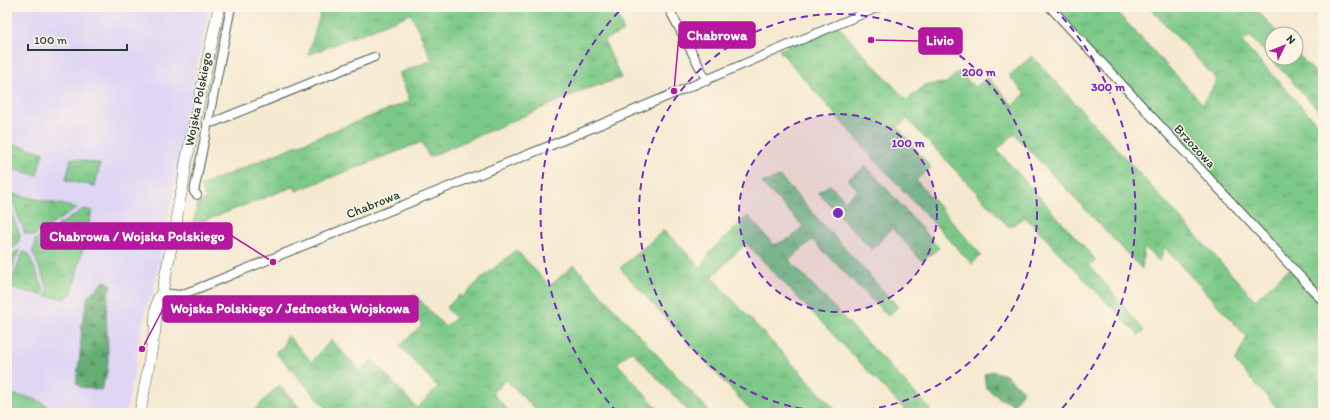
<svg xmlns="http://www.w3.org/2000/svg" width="1330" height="420" font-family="Itim,sans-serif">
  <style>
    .built { fill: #dfd5f5 }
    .grass { fill: url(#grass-tufts); stroke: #4e835e }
    .forest { fill: url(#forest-firs); stroke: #427554 }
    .park { fill: #7cc987; stroke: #4e835e }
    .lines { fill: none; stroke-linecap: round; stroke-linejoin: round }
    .minor-casing { stroke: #3f574c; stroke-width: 10 }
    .major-casing { stroke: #3f574c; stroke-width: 12 }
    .minor { stroke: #fff; stroke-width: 8 }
    .major { stroke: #fff; stroke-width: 11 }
    .ring { fill: none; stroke: #7b2cbf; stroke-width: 2; stroke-dasharray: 7 5 }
    .labels { text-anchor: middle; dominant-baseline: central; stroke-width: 3; stroke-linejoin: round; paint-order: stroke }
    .street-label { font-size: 13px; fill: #1f3d34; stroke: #fcf5e5 }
    .centre { fill: #7b2cbf; stroke: #fcf5e5; stroke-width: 2 }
    .ring-label { font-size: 12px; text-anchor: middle; font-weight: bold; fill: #7b2cbf; stroke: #fcf5e5; stroke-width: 3; stroke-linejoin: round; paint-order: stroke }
    .leader { fill: none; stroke: #b5179e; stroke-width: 1.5 }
    .callout-dot { fill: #b5179e; stroke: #fcf5e5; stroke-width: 1.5 }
    .callout { fill: #b5179e; stroke: #b5179e; stroke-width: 1.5 }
    .callout-label { font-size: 14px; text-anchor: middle; font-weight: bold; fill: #fff }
  </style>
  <defs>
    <pattern id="grass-tufts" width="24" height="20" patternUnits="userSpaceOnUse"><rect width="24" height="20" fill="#7cc987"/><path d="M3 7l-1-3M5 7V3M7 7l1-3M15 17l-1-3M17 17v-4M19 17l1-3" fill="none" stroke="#65a46f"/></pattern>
    <pattern id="forest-firs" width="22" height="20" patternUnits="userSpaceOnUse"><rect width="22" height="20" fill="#65ad74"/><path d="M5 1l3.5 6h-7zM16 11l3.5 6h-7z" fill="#538e60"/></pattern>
  </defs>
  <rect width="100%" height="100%" fill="#fcf5e5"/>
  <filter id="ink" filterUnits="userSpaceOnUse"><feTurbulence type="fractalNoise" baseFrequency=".025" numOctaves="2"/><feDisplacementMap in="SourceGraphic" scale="8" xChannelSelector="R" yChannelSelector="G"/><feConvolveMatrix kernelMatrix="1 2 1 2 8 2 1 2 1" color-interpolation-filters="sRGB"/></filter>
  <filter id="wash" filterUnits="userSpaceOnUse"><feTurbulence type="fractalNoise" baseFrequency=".012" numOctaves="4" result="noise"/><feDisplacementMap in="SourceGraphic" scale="16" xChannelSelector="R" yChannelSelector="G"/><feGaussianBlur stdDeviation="0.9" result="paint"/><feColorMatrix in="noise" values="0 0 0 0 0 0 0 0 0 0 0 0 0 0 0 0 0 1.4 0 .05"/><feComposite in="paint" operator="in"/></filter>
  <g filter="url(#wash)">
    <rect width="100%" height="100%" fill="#f6e9d1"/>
    <path class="built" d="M7 7H209L194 81 190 113 152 297 147 303 126 413H7Z"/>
    <path class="grass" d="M331 7H551L553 9 558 7H615L624 31 604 40 621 78 584 90 429 157 422 142 296 191 295 186 193 225 198 203 206 200 200 186 295 146 410 101 399 73 432 60 411 14 308 55 321 12Z
      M1050 7H1112L1203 104 1217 80 1149 7H1254L1279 34H1272V58H1296V52L1323 81V115L1250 36 1242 42 1323 130V301Z
      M837 25 907 101 925 85 946 83 959 71 975 88 987 77 1013 105 1025 94 1009 76 1032 56 1255 300 1290 268 1323 302V413H1282L1235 362 1247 337 1164 247 1160 262 1144 247 1142 269 1014 134 997 150 1096 260 1090 266 1144 331 1138 335 1025 217 1009 227 907 119 897 127 931 168 916 180 981 255 972 264 876 161 779 50Z
      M7 143 43 152 37 175 7 168Z
      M71 158 100 164 95 186 66 180Z
      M866 166 939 248 922 261 892 228 872 250 818 192 830 185 845 201 858 190 848 179Z
      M780 177 898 307 888 316 812 240 789 260 930 409 928 413H908L746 243 713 276 715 281 838 413H753L620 268 664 230 701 268 711 251 748 216 774 245 791 238 803 226 762 183Z
      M9 193 77 208 34 236 25 233Z
      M7 201 20 235 18 244 7 252Z
      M84 209 92 211 72 293 65 299 46 296 48 289 32 250 35 247V240Z
      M19 250 7 282V258Z
      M516 250 550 286 574 265 711 413H690L632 351 617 363 660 411 658 413H540L506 380 492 393 511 413H328L329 411 275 352 283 348 287 335 312 362 331 340 360 371 372 360 417 408 438 387 400 346 422 325 396 297 415 295 445 327 456 318 446 308 459 295 462 297 481 279Z
      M23 252 28 253 44 290 43 295 9 288Z
      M279 385 304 413H252Z"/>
    <path class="forest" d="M105 281 111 285C101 314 111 343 107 372 106 378 103 384 101 390L80 387 76 383 80 355 82 324 88 296Z
      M992 371 1006 375 1023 391 1014 405 999 398 986 388 984 374Z"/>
    <path class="park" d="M7 394C25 397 42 397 53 413H7Z"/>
  </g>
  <g filter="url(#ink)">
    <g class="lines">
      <g class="minor-casing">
        <path id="minor" d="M668 7 707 81
          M1050 7 1323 301
          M207 123 214 122 374 57
          M197 195 194 192 231 7
          M162 293 180 295 199 288 554 144 879 7"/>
      </g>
      <g class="major-casing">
        <path id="major" d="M171 248C179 235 176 231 177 217 178 200 185 185 185 167L219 7
          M140 413 155 330 156 309 158 299 162 293 171 248V242"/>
      </g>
      <use href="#minor" class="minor"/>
      <use href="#major" class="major"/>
    </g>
  </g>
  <circle cx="838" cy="213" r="99" fill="#7b2cbf" fill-opacity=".12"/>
  <g class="ring">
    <circle cx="838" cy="213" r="99"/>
    <circle cx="838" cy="213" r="199"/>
    <path d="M617 412A298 298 0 0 1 622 8M1054 8A298 298 0 0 1 1059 412"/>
  </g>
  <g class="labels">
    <g class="street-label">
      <text transform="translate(198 99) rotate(-79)">Wojska Polskiego</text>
      <text transform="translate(1195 146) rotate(47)">Brzozowa</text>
      <text transform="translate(373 204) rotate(-22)">Chabrowa</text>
    </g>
  </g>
  <circle cx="838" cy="213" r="6" class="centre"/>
  <g class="ring-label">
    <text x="979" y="76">200 m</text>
    <text x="1108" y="91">300 m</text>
    <text x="908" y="147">100 m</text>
  </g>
  <path class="leader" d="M674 91L679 35M871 40L919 41M273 262L232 236M142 349L163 309"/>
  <g class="callout-dot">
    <circle cx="674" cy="91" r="4"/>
    <circle cx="871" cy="40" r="4"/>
    <circle cx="273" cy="262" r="4"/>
    <circle cx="142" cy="349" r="4"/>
  </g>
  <g class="callout">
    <rect x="679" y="22" width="76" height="26" rx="4"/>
    <rect x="919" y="28" width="43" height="26" rx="4"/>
    <rect x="41" y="223" width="191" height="26" rx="4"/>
    <rect x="163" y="296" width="255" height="26" rx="4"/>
  </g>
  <g class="callout-label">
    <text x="717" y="40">Chabrowa</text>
    <text x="940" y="45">Livio</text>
    <text x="137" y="241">Chabrowa / Wojska Polskiego</text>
    <text x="290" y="313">Wojska Polskiego / Jednostka Wojskowa</text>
  </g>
  <rect width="1330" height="420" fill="none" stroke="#fcf5e5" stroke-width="24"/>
  <g transform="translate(1284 46) rotate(47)"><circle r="19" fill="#fcf5e5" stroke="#a4ab9e"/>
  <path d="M0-3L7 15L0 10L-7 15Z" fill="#b5179e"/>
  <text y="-6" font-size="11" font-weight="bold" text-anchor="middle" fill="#1f3d34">N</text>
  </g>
  <path d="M28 44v6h99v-6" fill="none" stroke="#1f3d34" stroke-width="2"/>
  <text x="34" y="44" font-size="12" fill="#1f3d34" stroke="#fcf5e5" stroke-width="3" paint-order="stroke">100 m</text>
</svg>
